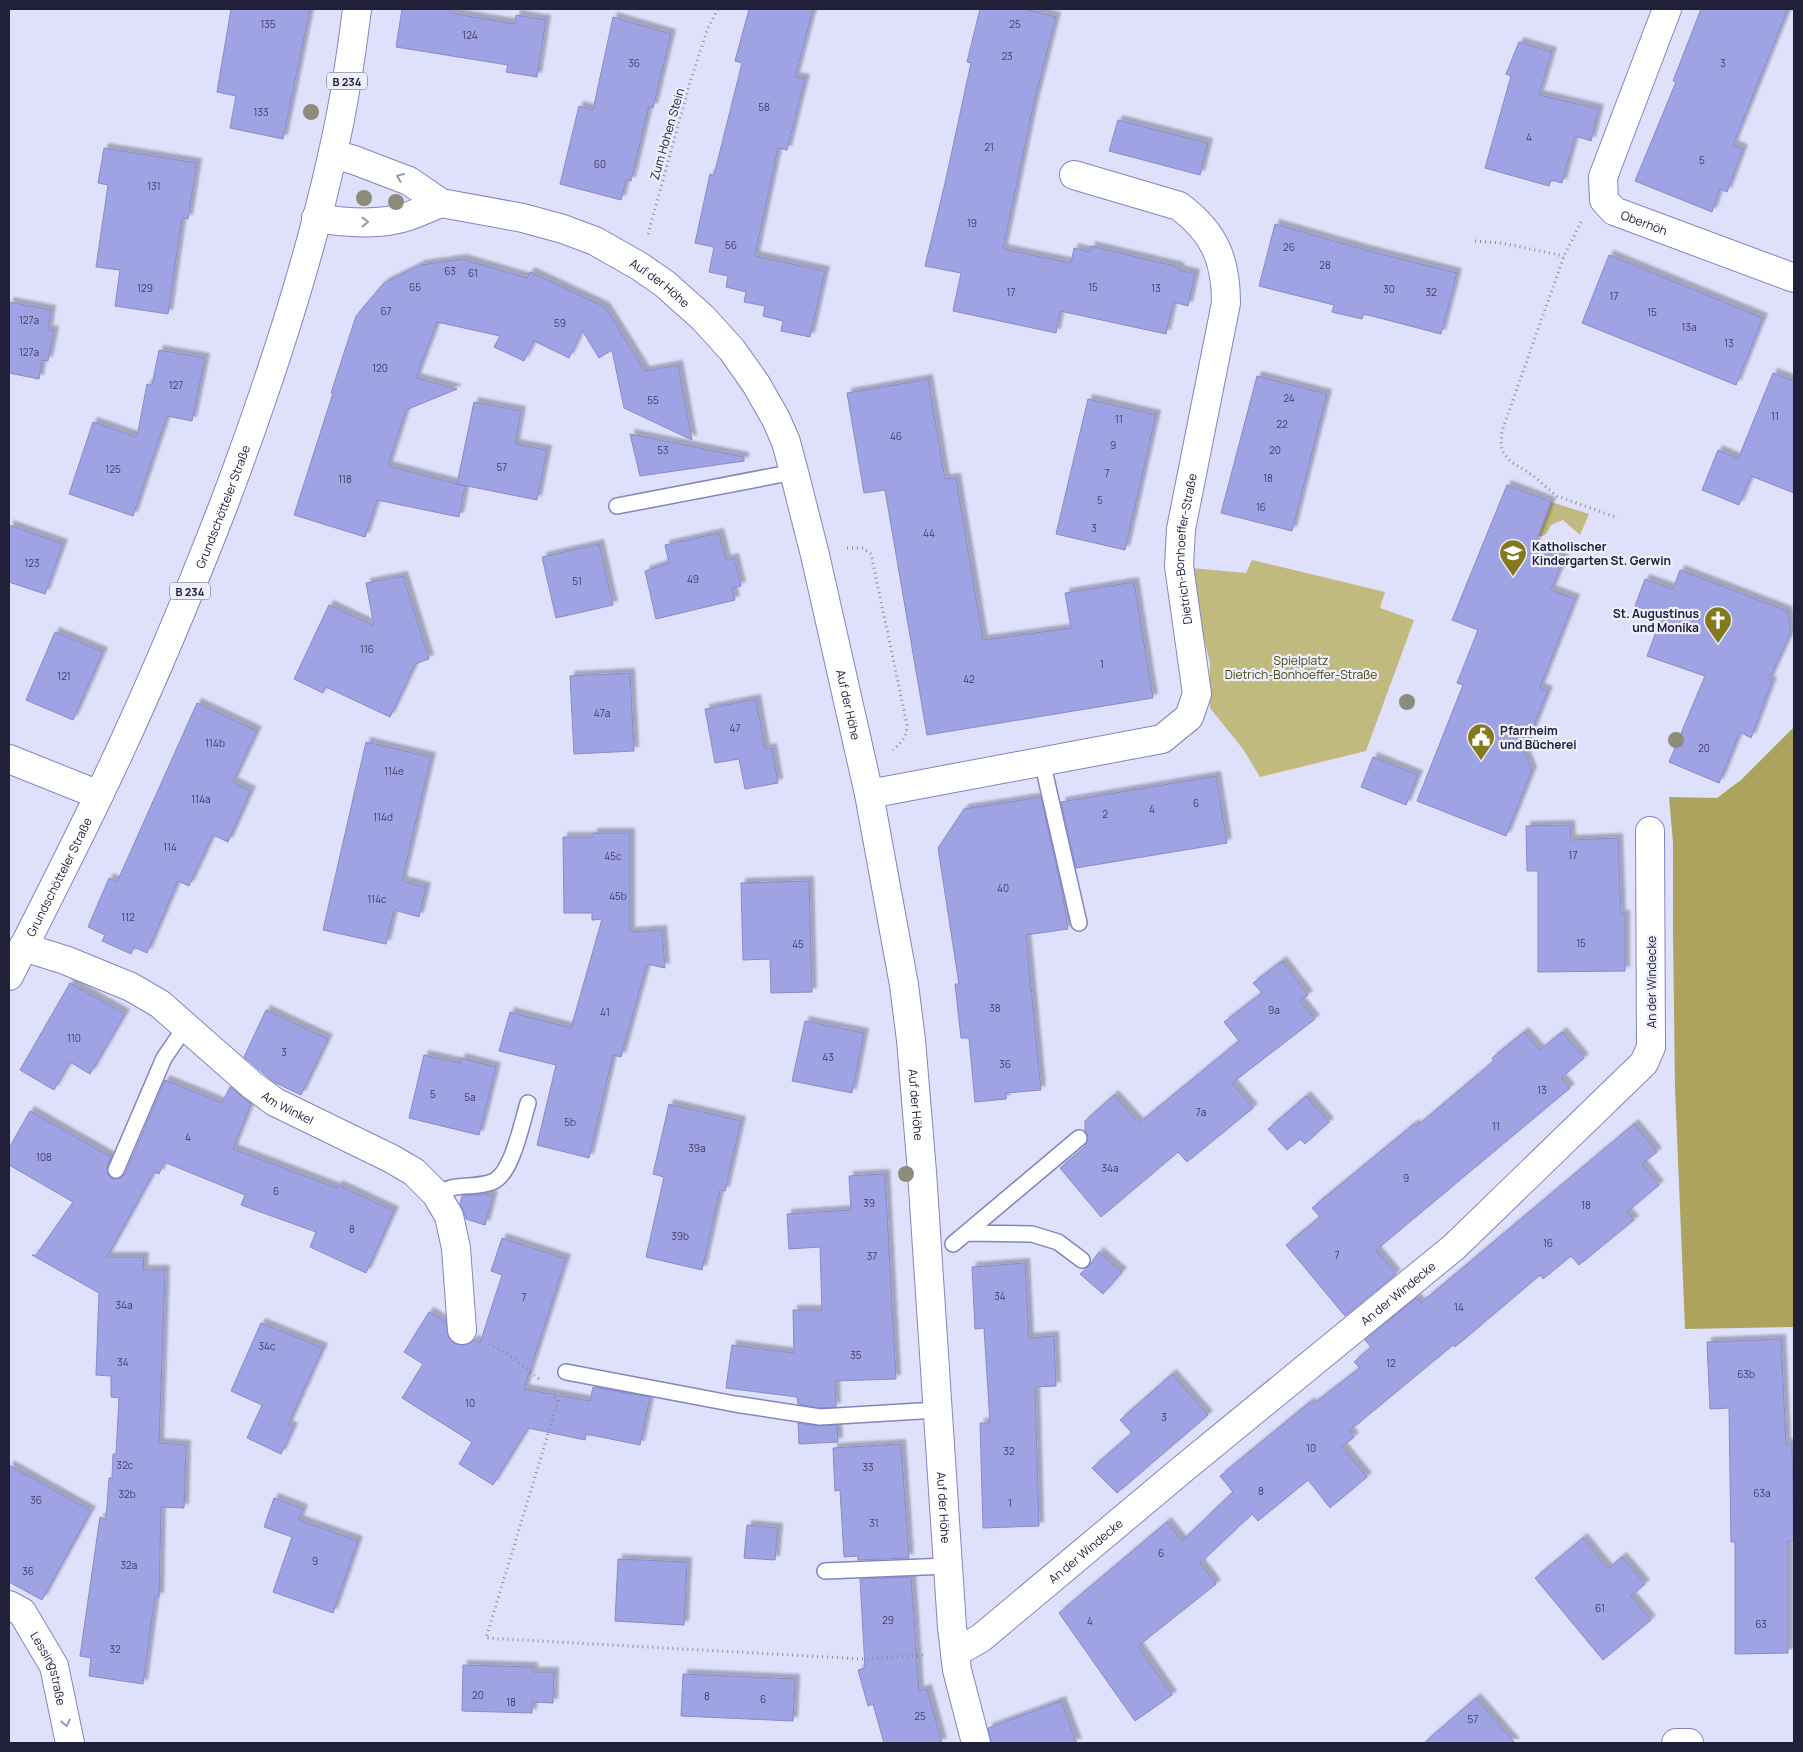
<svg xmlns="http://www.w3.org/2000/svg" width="1803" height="1752" font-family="Manrope,sans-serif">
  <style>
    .green { fill: #c1ba7e }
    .forest { fill: #aca35f }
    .building { fill: #9fa2e3; stroke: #888ac9; filter: url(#shadow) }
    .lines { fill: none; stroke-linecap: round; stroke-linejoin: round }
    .service-casing { stroke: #8385c3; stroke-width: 18 }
    .minor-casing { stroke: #8385c3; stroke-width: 30 }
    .primary-casing { stroke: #8385c3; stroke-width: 30 }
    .path { stroke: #898aa4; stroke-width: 3; stroke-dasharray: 1 4; stroke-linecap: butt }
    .service { stroke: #fff; stroke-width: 15 }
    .minor { stroke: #fff; stroke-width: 28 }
    .primary { stroke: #fff; stroke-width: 28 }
    .tree { fill: #8e8b7a }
    .oneway { stroke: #9b9ba6 }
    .labels { text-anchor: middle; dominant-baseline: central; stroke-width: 4.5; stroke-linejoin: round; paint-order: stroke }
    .number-label { font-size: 10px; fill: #404064 }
    .shield { fill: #edeffc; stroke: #5e5e74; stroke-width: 1 }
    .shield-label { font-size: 11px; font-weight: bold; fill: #202039 }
    .street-label { font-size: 12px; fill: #202039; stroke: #edeffc }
    .poi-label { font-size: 12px; font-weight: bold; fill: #202039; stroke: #edeffc; text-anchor: start }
    .park-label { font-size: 12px; fill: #4c4510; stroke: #edeffc }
  </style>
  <defs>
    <filter id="shadow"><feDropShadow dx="4.5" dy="-4.5" stdDeviation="1" flood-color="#0004"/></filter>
  </defs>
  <rect width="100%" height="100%" fill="#dee0fc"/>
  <path class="green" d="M1551 502 1589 514 1580 535 1563 520 1551 525C1547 532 1547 537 1538 536Z
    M1252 560 1385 592 1380 608 1414 620 1366 751 1260 777 1243 749 1210 708V662L1201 628 1191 568 1246 573Z"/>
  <path class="forest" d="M1794 727V1327L1685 1329 1675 1087 1673 932V843L1669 797 1717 798 1741 780Z"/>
  <path class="building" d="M231 9H310L283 139 230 128 236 96 217 92Z
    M402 9H451L450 13 515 24 516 15 546 20 537 77 506 72 508 65 396 47Z
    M749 9H813L795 77 805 79 787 150 778 148 755 256 825 271 810 337 781 331 783 321 763 316 765 306 744 302 746 292 726 287 728 276 709 272 714 247 695 243 710 174 714 175 742 63 735 61Z
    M980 9H1024L1056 17 1033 107 1003 249 1071 263 1074 248 1090 252 1091 246 1179 267V270L1195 274 1188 306 1173 302 1166 334 1060 311 1056 333 953 311 961 273 925 266 945 183 971 63 967 62Z
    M1701 9H1788L1733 145 1743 149 1727 192 1720 189 1712 212 1635 181 1676 82 1673 81Z
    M613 17 671 34 653 108 649 106 631 181 626 180 621 200 560 184 579 106 593 110Z
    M1519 42 1552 52 1539 95 1599 109 1591 141 1575 136 1562 183 1551 180 1549 186 1485 168 1511 76 1506 74Z
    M1118 120 1208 143 1200 175 1109 151Z
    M104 148 197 163 188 219 182 218 168 314 115 306 120 270 96 267 108 185 98 183Z
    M1275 224 1362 249 1457 273 1441 334 1364 314 1362 319 1332 312 1334 305 1259 286Z
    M1609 255 1763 318 1736 385 1582 323Z
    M462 259 527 278 530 272 605 307 645 371 678 365 692 440 624 408 612 350 599 358 582 330 569 358 534 341 524 361 494 347 500 336 437 322 416 378 457 389 406 410 388 466 465 486 459 517 377 500 365 537 294 515 333 393H331L356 316 384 283 421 265Z
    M9 302 51 310 48 330 54 331 48 361 42 360 39 379 9 373Z
    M159 350 205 358 192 421 167 416 133 516 69 494 93 422 137 437 147 384 152 385Z
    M1773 373 1794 381V493L1751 476 1739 505 1702 490 1718 450 1738 459Z
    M1257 376 1327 394 1292 531 1221 513Z
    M928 379 945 479 956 478 983 640 1071 628 1065 593 1134 582 1153 698 927 735 885 490 864 493 847 393Z
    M1088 399 1156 415 1125 550 1056 534Z
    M474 402 521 411 515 444 547 450 537 500 457 484Z
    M630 434 744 457V461L640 476Z
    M1507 485 1551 502 1534 547 1564 559 1551 590 1575 599 1540 688 1548 691 1524 751 1532 771 1506 836 1417 801 1463 685 1457 683 1478 630 1452 620Z
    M9 525 63 544 45 594 9 582Z
    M719 533 726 560 734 558 741 586 732 588 735 600 656 619 645 571 669 563 665 545Z
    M599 544 613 605 556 618 542 557Z
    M1680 570 1787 611 1791 632 1769 680 1772 682 1751 738 1740 732 1719 783 1669 762 1705 676 1647 656 1662 616 1635 606 1645 579 1673 589Z
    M403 576 429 659 415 664 390 717 326 687 323 693 294 679 329 605 374 626 366 583Z
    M55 632 103 652 73 720 26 700Z
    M630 673 634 751 574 754 570 676Z
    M756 699 765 749 772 748 778 783 745 789 739 759 715 763 705 709Z
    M197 703 257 731 233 782 251 791 228 842 213 835 189 886 178 881 147 953 134 947 131 954 102 941 105 935 88 927 109 878 117 882Z
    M366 742 431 757 402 881 426 887 419 917 394 910 386 944 323 930Z
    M1373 757 1418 775 1406 805 1361 787Z
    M1216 776 1227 843 1076 868 1061 802Z
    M1041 797 1063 896 1068 929 1026 935 1041 1090 1006 1093V1099L975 1102 969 1038H961L955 984H959L938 848 964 809Z
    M1570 825 1571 840 1618 838 1621 915H1625V971L1538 972V871H1527L1526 826Z
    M593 833H630V932L662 930 665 968 647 964 621 1057 613 1055 589 1158 537 1145 556 1065 499 1051 510 1012 571 1028 602 919 592 920V913H564L563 837H593Z
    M809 881 812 992 771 993 770 959 743 960 741 883Z
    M1282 961 1308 995 1300 1001 1315 1019 1232 1083 1253 1108 1187 1162 1178 1152 1101 1217 1060 1168 1085 1147 1088 1137 1085 1131V1121L1114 1095 1139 1123 1239 1041 1224 1022 1262 993 1253 983Z
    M70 983 125 1014 90 1074 70 1062 54 1090 20 1070Z
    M266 1010 328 1039 301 1095 274 1082 244 1057Z
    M805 1021 864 1033 852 1093 792 1081Z
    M1524 1032 1540 1050 1562 1032 1584 1058 1561 1078 1570 1088 1376 1250 1396 1274 1345 1316 1286 1245 1320 1217 1312 1208 1414 1124 1417 1126 1494 1061 1492 1058Z
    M424 1055 460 1063 461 1058 496 1067 479 1135 409 1118Z
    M165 1080 222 1103 230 1087 251 1104 233 1149 337 1188 338 1185 394 1211 366 1273 310 1247 316 1232 241 1205 245 1195 164 1162 159 1174 154 1172 107 1257H144L143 1270H165L159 1443 186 1445 184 1508 161 1507 159 1597H155L143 1684 89 1676 91 1658 80 1656 100 1517 106 1520 109 1478H112L113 1454H116L119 1398 111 1397V1376L96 1375 99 1293 32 1255H36L73 1202 9 1165V1148L30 1111 111 1157 107 1167 108 1175 113 1179 121 1178 125 1174Z
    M1306 1096 1329 1122 1305 1144 1300 1139 1287 1150 1268 1129Z
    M669 1104 741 1121 725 1191 720 1190 702 1270 646 1257 664 1177 653 1174Z
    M1634 1124 1657 1152 1642 1164 1659 1185 1627 1212 1634 1220 1579 1265 1571 1256 1543 1279 1540 1275 1455 1347 1453 1345 1349 1431 1354 1437 1342 1447 1367 1477 1330 1508 1308 1480 1258 1521 1252 1514 1200 1563 1216 1584 1138 1646 1172 1695 1135 1721 1059 1613 1167 1522 1182 1541 1233 1492 1220 1476 1310 1402 1312 1405 1360 1368 1354 1362 1371 1347 1365 1340 1416 1298 1421 1303Z
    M885 1174 896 1379 835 1381 836 1407 820 1408 798 1404 797 1397 726 1388 732 1345 794 1353 793 1310H822L820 1247 789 1249 787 1214 851 1210 849 1176Z
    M485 1194 493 1196 485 1225 466 1219 460 1203 462 1196Z
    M502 1238 566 1259 524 1389 590 1401 593 1387 650 1397 640 1445 586 1434 585 1440 528 1428 493 1485 459 1464 472 1442 402 1398 423 1364 404 1352 429 1312 446 1322 449 1338 455 1344 464 1345 470 1343 474 1340 480 1343 502 1275 491 1271Z
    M1099 1252 1122 1272 1103 1294 1080 1274 1089 1266Z
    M1025 1263 1029 1338 1054 1336 1056 1386 1035 1387 1039 1526 983 1528 980 1423H990L984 1328 975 1329 972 1267Z
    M261 1323 323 1348 288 1425 293 1428 281 1454 247 1438 262 1405 231 1391Z
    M1781 1339 1786 1444H1792L1794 1541H1788V1653L1735 1654V1542H1731L1729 1408 1710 1409 1707 1342Z
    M1172 1374 1208 1415 1117 1493 1092 1468 1132 1433 1120 1420Z
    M798 1423 819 1426 837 1425 838 1442 799 1444Z
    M901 1444 909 1558 858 1560V1556L844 1557 840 1490 835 1491 833 1448Z
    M9 1465 91 1511 42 1600 9 1582Z
    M274 1498 303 1509 299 1520 358 1541 333 1613 273 1592 292 1537 264 1527Z
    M747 1525 778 1528 775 1560 744 1558Z
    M1583 1538 1608 1569 1622 1557 1645 1584 1631 1596 1651 1620 1603 1660 1535 1578Z
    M618 1559 687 1562 684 1625 615 1621Z
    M911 1577 919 1691 927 1689 942 1743H884L873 1704 868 1706 858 1670 865 1668 860 1579Z
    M463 1665 533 1667V1672H554L553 1703 532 1702V1713L462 1711Z
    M683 1674 795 1679 793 1721 681 1716Z
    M1476 1698 1515 1743H1424Z
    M1061 1701 1077 1743H991L988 1728Z"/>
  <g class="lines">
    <g class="service-casing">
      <path id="service" d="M617 506 794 472
        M1042 761 1079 923
        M116 1170 164 1058 177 1039 187 1028
        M436 1194C457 1182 473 1189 492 1182 512 1175 522 1122 528 1103
        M966 1233 1032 1234 1058 1242 1082 1260
        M953 1244 1079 1138
        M566 1372 735 1404 820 1417 937 1410
        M825 1571 948 1566"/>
    </g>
    <g class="minor-casing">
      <g id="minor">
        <path id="s1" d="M1667 9 1603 177 1604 200 1614 211 1794 278"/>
        <path id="s2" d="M333 154 354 160 409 181 441 203 523 218 563 229 595 241 639 266 665 284 703 318 732 350 756 384 776 419 786 442 794 472 815 555 869 794 904 985 911 1040 922 1172 952 1627 957 1670 976 1743"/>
        <path d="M316 218C346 223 380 226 409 216 420 212 431 207 441 203"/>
        <path d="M9 759 99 795"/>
        <path id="s3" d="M869 794 1162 739 1189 717 1197 694 1179 566 1181 529 1226 303C1226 259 1214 232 1179 206L1074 175"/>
        <path id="s4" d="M23 947 65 960 131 987 160 1004 252 1085 275 1102 392 1159 414 1172 436 1194 449 1216 456 1248 462 1330"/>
        <path id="s5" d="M9 1605 22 1612 54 1666 70 1743"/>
        <path id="s6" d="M955 1653 981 1638 1184 1468 1454 1247 1644 1063 1651 1047 1650 831"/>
        <path d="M1676 1743H1689"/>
      </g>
    </g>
    <g class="primary-casing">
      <g id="primary">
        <path id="s7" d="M9 976C39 916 70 856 99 795 145 700 186 602 224 504 267 390 307 271 333 152 344 105 351 57 357 9"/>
      </g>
    </g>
    <path class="path" d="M1581 222 1564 256 1502 431 1501 442 1502 451 1510 461 1532 475 1557 496 1618 518
      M648 234 690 82 708 28 718 9
      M1475 241 1501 243 1564 256
      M847 548H863L871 554 907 725C907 736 902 742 893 750
      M489 1344 508 1354 539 1379
      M554 1397 558 1401 486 1638 863 1659 924 1655"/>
    <use href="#service" class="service"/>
    <use href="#minor" class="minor"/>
    <use href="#primary" class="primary"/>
  </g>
  <g class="tree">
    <circle cx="311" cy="112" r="8"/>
    <circle cx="364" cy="198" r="8"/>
    <circle cx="396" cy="202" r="8"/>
    <circle cx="1407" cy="702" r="8"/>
    <circle cx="1676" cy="740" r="8"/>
    <circle cx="906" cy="1174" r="8"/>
  </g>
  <defs><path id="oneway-chevron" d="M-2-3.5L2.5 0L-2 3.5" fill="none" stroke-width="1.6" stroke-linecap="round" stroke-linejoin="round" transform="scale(1.25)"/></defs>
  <g class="oneway">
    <use href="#oneway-chevron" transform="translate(400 177) rotate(-157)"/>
    <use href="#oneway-chevron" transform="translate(365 222)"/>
    <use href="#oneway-chevron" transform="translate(66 1723) rotate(78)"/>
  </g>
  <defs>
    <g id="school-pin" transform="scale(1.4375)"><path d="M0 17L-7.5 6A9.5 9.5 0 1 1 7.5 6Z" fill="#84791d" stroke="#edeffc"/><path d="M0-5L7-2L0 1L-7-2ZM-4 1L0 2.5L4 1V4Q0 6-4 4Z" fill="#fff"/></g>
    <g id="church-pin" transform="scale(1.4375)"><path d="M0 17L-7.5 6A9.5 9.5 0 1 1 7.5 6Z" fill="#84791d" stroke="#edeffc"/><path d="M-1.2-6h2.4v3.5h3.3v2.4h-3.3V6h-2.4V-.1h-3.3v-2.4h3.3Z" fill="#fff"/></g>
    <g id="civic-pin" transform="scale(1.4375)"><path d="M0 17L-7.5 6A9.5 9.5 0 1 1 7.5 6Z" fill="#84791d" stroke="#edeffc"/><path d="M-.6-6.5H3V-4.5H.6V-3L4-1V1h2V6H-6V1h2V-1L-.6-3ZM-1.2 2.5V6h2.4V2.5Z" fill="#fff"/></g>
  </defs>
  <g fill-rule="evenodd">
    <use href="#school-pin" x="1513" y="553"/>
    <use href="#church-pin" x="1718" y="620"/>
    <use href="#civic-pin" x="1481" y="737"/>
  </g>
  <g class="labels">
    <g class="number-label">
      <text x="268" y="24">135</text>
      <text x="1015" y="24">25</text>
      <text x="470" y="35">124</text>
      <text x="1007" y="56">23</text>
      <text x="634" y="63">36</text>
      <text x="1723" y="63">3</text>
      <text x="764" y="107">58</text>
      <text x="261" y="112">133</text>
      <text x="1529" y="137">4</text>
      <text x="989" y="147">21</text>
      <text x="1702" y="160">5</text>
      <text x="600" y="164">60</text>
      <text x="154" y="186">131</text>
      <text x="972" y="223">19</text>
      <text x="731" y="245">56</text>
      <text x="1289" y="247">26</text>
      <text x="1325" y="265">28</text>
      <text x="450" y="271">63</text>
      <text x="473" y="273">61</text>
      <text x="415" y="287">65</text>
      <text x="1093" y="287">15</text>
      <text x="145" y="288">129</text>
      <text x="1156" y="288">13</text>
      <text x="1389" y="289">30</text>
      <text x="1011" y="292">17</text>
      <text x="1431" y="292">32</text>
      <text x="1614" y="296">17</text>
      <text x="386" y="311">67</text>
      <text x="1652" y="312">15</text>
      <text x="29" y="320">127a</text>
      <text x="560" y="323">59</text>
      <text x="1689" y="327">13a</text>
      <text x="1729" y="343">13</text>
      <text x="29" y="352">127a</text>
      <text x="380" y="368">120</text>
      <text x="176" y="385">127</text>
      <text x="1289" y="398">24</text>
      <text x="653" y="400">55</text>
      <text x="1775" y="416">11</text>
      <text x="1119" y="419">11</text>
      <text x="1282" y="424">22</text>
      <text x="896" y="436">46</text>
      <text x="1113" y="445">9</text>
      <text x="663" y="450">53</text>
      <text x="1275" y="450">20</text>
      <text x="502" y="467">57</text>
      <text x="113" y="469">125</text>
      <text x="1107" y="473">7</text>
      <text x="1268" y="478">18</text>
      <text x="345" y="479">118</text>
      <text x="1100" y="500">5</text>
      <text x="1261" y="507">16</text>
      <text x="1094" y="528">3</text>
      <text x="929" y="533">44</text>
      <text x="32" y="563">123</text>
      <text x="693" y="579">49</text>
      <text x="577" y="581">51</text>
      <text x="367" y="649">116</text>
      <text x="1102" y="664">1</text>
      <text x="64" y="676">121</text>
      <text x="969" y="679">42</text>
      <text x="602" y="713">47a</text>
      <text x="735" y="728">47</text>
      <text x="215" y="743">114b</text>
      <text x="1704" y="748">20</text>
      <text x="394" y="771">114e</text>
      <text x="201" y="799">114a</text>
      <text x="1196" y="803">6</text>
      <text x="1152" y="809">4</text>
      <text x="1105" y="814">2</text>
      <text x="383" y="817">114d</text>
      <text x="170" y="847">114</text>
      <text x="1573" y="855">17</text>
      <text x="613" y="856">45c</text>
      <text x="1003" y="888">40</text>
      <text x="618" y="896">45b</text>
      <text x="377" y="899">114c</text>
      <text x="128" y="917">112</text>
      <text x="1581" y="943">15</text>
      <text x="798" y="944">45</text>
      <text x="995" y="1008">38</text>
      <text x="1274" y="1010">9a</text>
      <text x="605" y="1012">41</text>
      <text x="74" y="1038">110</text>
      <text x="284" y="1052">3</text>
      <text x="828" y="1057">43</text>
      <text x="1005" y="1064">36</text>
      <text x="1542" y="1090">13</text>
      <text x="433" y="1094">5</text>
      <text x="470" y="1097">5a</text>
      <text x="1201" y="1112">7a</text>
      <text x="570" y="1122">5b</text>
      <text x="1496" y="1126">11</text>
      <text x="188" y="1137">4</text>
      <text x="697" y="1148">39a</text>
      <text x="44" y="1157">108</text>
      <text x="1110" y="1168">34a</text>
      <text x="1406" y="1178">9</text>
      <text x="276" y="1191">6</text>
      <text x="869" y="1203">39</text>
      <text x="1586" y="1205">18</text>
      <text x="352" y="1229">8</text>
      <text x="680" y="1236">39b</text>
      <text x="1548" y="1243">16</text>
      <text x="1337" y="1255">7</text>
      <text x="872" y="1256">37</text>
      <text x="1000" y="1296">34</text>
      <text x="524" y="1297">7</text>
      <text x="124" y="1305">34a</text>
      <text x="1459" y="1307">14</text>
      <text x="267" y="1346">34c</text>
      <text x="856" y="1355">35</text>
      <text x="123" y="1362">34</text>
      <text x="1391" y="1363">12</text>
      <text x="1746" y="1374">63b</text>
      <text x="470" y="1403">10</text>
      <text x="1164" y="1417">3</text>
      <text x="1311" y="1448">10</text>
      <text x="1009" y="1451">32</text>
      <text x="125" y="1465">32c</text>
      <text x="868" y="1467">33</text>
      <text x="1261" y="1491">8</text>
      <text x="1762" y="1493">63a</text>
      <text x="127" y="1494">32b</text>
      <text x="36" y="1500">36</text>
      <text x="1010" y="1503">1</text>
      <text x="874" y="1523">31</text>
      <text x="1161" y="1553">6</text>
      <text x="315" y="1561">9</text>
      <text x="129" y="1565">32a</text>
      <text x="28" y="1571">36</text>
      <text x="1600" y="1608">61</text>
      <text x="888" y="1620">29</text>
      <text x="1090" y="1621">4</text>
      <text x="1761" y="1624">63</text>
      <text x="115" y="1649">32</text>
      <text x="478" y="1695">20</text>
      <text x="707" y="1696">8</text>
      <text x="763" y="1699">6</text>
      <text x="511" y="1702">18</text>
      <text x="920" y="1716">25</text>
      <text x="1473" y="1719">57</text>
    </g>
    <g class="shield">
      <rect x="327" y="72.5" width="40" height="17" rx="4"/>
      <rect x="170" y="582.5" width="40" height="17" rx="4"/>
    </g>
    <g class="shield-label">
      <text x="347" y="81">B 234</text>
      <text x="190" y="591">B 234</text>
    </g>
    <g class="street-label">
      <text transform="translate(667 134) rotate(-74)">Zum Hohen Stein</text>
      <text stroke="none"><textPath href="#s1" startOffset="250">Oberhöh</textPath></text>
      <text stroke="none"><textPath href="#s2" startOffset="356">Auf der Höhe</textPath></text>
      <text stroke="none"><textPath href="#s7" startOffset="516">Grundschötteler Straße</textPath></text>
      <text stroke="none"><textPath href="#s3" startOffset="504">Dietrich-Bonhoeffer-Straße</textPath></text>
      <text stroke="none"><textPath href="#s2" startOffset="832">Auf der Höhe</textPath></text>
      <text stroke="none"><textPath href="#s7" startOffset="111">Grundschötteler Straße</textPath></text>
      <text transform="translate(1651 982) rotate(-90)">An der Windecke</text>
      <text stroke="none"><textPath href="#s2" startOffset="1238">Auf der Höhe</textPath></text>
      <text stroke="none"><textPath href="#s4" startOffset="314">Am Winkel</textPath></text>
      <text stroke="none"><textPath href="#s6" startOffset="571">An der Windecke</textPath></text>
      <text stroke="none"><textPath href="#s2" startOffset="1642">Auf der Höhe</textPath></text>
      <text stroke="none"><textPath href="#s6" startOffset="166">An der Windecke</textPath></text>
      <text stroke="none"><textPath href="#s5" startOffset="78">Lessingstraße</textPath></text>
    </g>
    <g class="poi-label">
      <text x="1532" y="546">Katholischer<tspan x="1532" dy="14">Kindergarten St. Gerwin</tspan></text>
      <text x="1699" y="613" text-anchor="end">St. Augustinus<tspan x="1699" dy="14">und Monika</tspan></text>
      <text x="1500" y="730">Pfarrheim<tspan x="1500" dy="14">und Bücherei</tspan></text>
    </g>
    <g class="park-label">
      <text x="1301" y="660">Spielplatz<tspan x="1301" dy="14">Dietrich-Bonhoeffer-Straße</tspan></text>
    </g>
  </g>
  <rect width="1803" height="1752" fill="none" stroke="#202039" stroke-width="20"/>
</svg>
